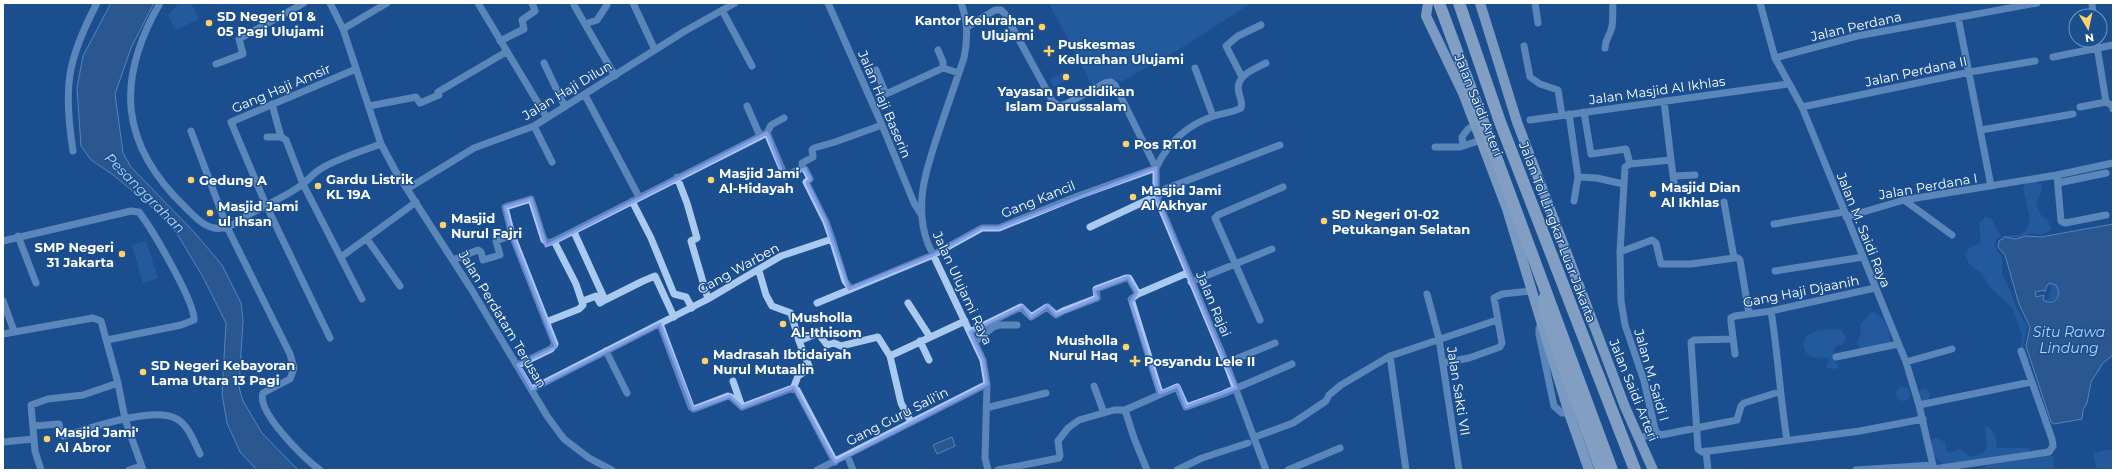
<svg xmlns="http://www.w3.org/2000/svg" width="2116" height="473" font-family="Montserrat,sans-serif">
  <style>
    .green { fill: #2e69ad }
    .water { fill: #3c6290; stroke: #9cc4f0; fill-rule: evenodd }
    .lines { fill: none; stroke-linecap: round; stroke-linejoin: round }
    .minor { stroke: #a9c9ee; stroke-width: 7 }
    .major { stroke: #f0f6ff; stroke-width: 10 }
    .highway { stroke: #fff; stroke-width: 12 }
    .marked { fill: none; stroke: #839eea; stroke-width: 3; stroke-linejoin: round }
    .poi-dot { fill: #ffd166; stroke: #1b4f8f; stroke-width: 1.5 }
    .labels { text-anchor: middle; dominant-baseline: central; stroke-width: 3; stroke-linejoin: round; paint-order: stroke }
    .poi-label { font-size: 13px; font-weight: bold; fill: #fff; stroke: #1b4f8f; text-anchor: start }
    .street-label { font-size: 13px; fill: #fff; stroke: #1b4f8f }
    .water-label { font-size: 14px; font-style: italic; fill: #b5d3f5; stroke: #1b4f8f }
  </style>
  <rect width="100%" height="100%" fill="#1b4f8f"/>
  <path class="green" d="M179 3H191L199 19 175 30 168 15Z
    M1049 3H1251L1188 44 1121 82 1111 79 1092 85Z
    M1065 72 1068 79 1054 87 1050 79Z
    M2035 182 2040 184 2042 189 2036 204 2042 217 2048 220 2051 230 2041 235 2030 233 2021 237H1999L1996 240 1994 245 2002 259V275L2010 290 2017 309 2028 327 2023 344 2029 359V366L2020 354 2022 334 2012 308 1991 288 1982 274 1969 264 1965 254 1968 249 1981 242 1979 223 1985 217 1992 219 2000 236 2019 235 2027 230 2030 218 2023 188 2026 183Z
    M1374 212 1376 228 1340 233 1338 217Z
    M146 241 158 278 143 283 132 245Z
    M2050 283 2056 285 2059 293 2058 298 2047 302 2043 299 2048 301 2052 286 2047 285Z
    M1871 312C1882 312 1891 332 1890 342L1862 348 1859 347 1857 341 1861 334 1860 325Z
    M1832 329 1841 330 1846 338 1843 344 1834 347 1833 360 1839 365 1838 368 1833 369 1826 367 1830 358 1811 357C1807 354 1805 352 1804 347 1801 331 1821 330 1832 329Z
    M1896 394a7 7 0 1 1 14 0a7 7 0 1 1-14 0Z
    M1918 395a6 6 0 1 1 12 0a6 6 0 1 1-12 0Z
    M1988 426 1995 435 1997 448H2026L2030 449 2029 452 1944 465C1936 458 1929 451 1932 440L1936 438 1945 442 1946 449 1949 453 1961 449 1971 457 1981 454 1987 448 1985 427Z
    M2107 450H2113V470H2097L2093 453Z
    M2049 454 2054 458V470H1984L1987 464Z"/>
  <path class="water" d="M111 3H154L131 48 115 94 123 153 131 167 194 232 222 265 241 303 243 320 239 387 243 401 262 433 298 470H257L240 452 227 423 222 394 226 323 203 277 176 232 154 209 112 174 91 160 81 146 77 88 83 56Z
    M2113 224V355L2103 363 2091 382 2087 403 2083 410 2082 419 2054 424 2051 422 2026 346 2030 327 2019 304 2005 255 1998 247 1999 241 2005 237 2016 239 2026 236 2041 237ZM2050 283 2056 285C2063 296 2054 307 2043 300L2044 295 2036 297 2035 292 2044 290 2045 292 2047 285Z
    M952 437 955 446 937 454 933 445Z"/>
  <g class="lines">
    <path class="minor" d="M160 3C115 81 120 145 186 208 197 219 209 233 227 227 234 225 242 219 248 215 266 205 287 196 303 184 309 179 313 174 319 170 331 161 365 150 381 144
      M330 3 343 29 381 144 396 172 470 287 547 416 564 439 589 458 612 470
      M478 3 547 118
      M633 3 655 50
      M828 3 882 125 914 203 921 214
      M961 3C968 21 968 39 964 58 956 81 948 105 940 128 927 167 913 204 928 244L983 360 987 384 985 458 988 470
      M1535 3 1538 23
      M1760 3 1775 58 1802 107 1906 362 1919 405 1934 470
      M2092 3 2093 16
      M574 5 615 76
      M722 10 752 66
      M1958 17 1991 186
      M585 24 597 20 607 5 606 3
      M967 27 995 10H1001L1005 14 1053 102 1059 106 1066 104 1105 83 1111 82 1115 85 1156 168V196L1226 363 1266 470
      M343 29 387 3
      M2096 40 2106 102 2113 106V109
      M500 41 524 29 522 20 535 11 532 3
      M1524 46 1530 77 1540 84 1558 90 1562 115
      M1605 48C1606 37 1609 37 1611 30 1614 22 1612 11 1613 3
      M938 50 943 62V68
      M2053 57 2113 45
      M1775 58 1857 36 2037 3
      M544 63 565 107
      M216 64 243 54 239 39 304 3
      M1195 68 1213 116
      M876 70 886 94 943 68 959 73
      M1242 77 1226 46 1238 36 1261 25
      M585 95 639 197
      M1664 101 1671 160 1630 164 1625 167 1620 252 1621 301 1625 325 1644 381 1655 429 1657 433 1661 435 1737 420 1741 406 1744 403 1779 392
      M272 104 281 137
      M369 106 416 97 420 103 439 95 438 92 506 52
      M747 106 760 136
      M1802 107 1970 72 2035 61
      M2080 107 2106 102
      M1584 112 1591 154 1626 149 1630 164
      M1569 114 1578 177 1574 201
      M784 118 771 125 767 133 785 176 802 168 805 169 810 179 806 182 826 222 832 239
      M1530 120 1788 84
      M534 126 552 162
      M1981 130 2073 114
      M191 131 227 227 290 354 294 368 290 379 263 393C256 412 305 459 320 470
      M267 137H281L286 140 303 184 362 299
      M1463 145 1462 137 1468 129 1475 125
      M1435 147H1460L1481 140
      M73 151C63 87 67 60 97 3
      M1671 160 1675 190
      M803 168 802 163 813 157 812 150 814 148 835 142 882 125
      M1156 168C1168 143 1186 125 1214 116 1222 113 1232 113 1241 108 1243 103 1240 98 1239 93 1234 76 1254 69 1266 63
      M2057 175 2061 221 2065 223 2106 215
      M1674 176 1695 175
      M677 177 687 203 697 238 691 241 708 299
      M1578 177 1597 178 1623 184
      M2058 183 2106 173
      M407 189 474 148 534 126 685 31 735 3
      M1157 198 1165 189 1280 145
      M1904 200 1952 235
      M632 201 651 238 674 294 686 297 692 308
      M1724 202 1734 258H1738L1740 260 1749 314
      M1846 217 1904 200 2057 175 2113 163
      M1774 224 1844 212
      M1090 227 1156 196
      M574 232 605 300 643 281 655 276 674 317
      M512 235 555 344 551 349 518 365
      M18 236 36 283
      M367 239 400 286
      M3 241 131 211 139 212C152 229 195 302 194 320L181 325 107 340
      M1620 252 1652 240 1656 243 1661 264H1691L1734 258
      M341 257 416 202
      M453 260 478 250 481 252 483 260 500 255 496 241 512 235 505 207 531 199 544 240 548 243 554 241 767 133
      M759 271 766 295 772 306 791 313 799 341
      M1775 271 1863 257
      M1191 282 1272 249
      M1427 294 1439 339 1459 470
      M3 301 14 331
      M583 301 596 296 600 303 605 300
      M817 303 851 289
      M908 303 930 337
      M1771 311C1778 354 1780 397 1787 440
      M1260 320 1215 218 1218 215 1283 187
      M546 322 579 309 583 305 576 284 554 241
      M660 324 691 407 694 409 728 396 731 397 742 407
      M1542 326 1539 328V334L1554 406 1562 413H1569
      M970 332 1021 307 1031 317 1047 307 1056 315 1063 311 1097 298 1096 289 1126 278H1129L1138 294
      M3 334 93 318 101 321 118 383 125 419 143 470
      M330 338 266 205 231 122 356 69
      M1733 339 1694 340 1691 342 1698 449 1702 452 1860 431 1923 419
      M920 341 929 360
      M975 342 993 327 1000 325H1017
      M606 351 627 393
      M1735 354 1731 322V318L1735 316 1771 311 1875 288
      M1390 356 1406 470
      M1836 357 1898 344
      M1906 362 1952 349
      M1226 363 1275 343
      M1443 363 1469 358 1500 347 1502 343 1494 298 1502 294 1531 291
      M733 381 742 407
      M1094 386 1104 413
      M532 389 708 299 781 256 832 239 845 281 851 289 933 255 982 228H999L1078 196 1156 168
      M793 389 798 376 806 371 809 366 799 341 818 333 827 345 834 343 841 346 878 337 890 356
      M1160 393 1131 299 1138 294 1187 273
      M1919 405 2031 382
      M742 407 790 389 797 390 835 462
      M986 408 1046 393
      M1125 410 1134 438 1147 470
      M911 422 901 403 890 356 965 321
      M33 426 59 424 61 434 64 436C88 429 155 405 177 419 189 426 194 442 200 454
      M1255 437 1293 423 1326 401 1329 395 1341 385 1390 356 1497 320
      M1639 438 1657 433
      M3 442 33 439
      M1706 451 1708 470
      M847 455 853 470
      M1934 469 2049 452 2053 446 2052 439 2021 351
      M41 470 35 451 31 405 48 399 83 395 118 383
      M129 470 141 466
      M817 470 987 384
      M998 470 1059 458 1060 456 1058 441 1068 428 1079 420 1114 410H1125L1177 387 1186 407 1223 394 1292 364
      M1177 470 1202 458 1248 443
      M1288 470 1340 448
      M1856 470 1933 465"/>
    <path class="major" d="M1428 3 1426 16 1463 93 1507 209 1569 413 1589 470
      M1480 3 1517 122 1625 407 1653 470"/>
    <path class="highway" d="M1439 3 1612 470
      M1459 3 1500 122 1635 470
      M1545 297V314L1601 470"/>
  </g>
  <path d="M0 0H2116V473H0ZM767 133 784 177 805 169 810 179 807 183 826 222 849 289 933 255 982 228H999L1156 168V196L1236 388 1186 407 1178 386 1160 393 1131 303 1137 292 1128 277 1094 290 1097 298 1056 315 1048 305 1031 317 1023 306 970 332 983 360 987 384 835 462 794 387 742 407 730 396 693 409 660 324 532 389 518 365 556 347 512 235 505 207 531 199 546 246Z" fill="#1b4f8f" fill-opacity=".55" fill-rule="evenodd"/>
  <path class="marked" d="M767 133 784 177 805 169 810 179 807 183 826 222 849 289 933 255 982 228H999L1156 168V196L1236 388 1186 407 1178 386 1160 393 1131 303 1137 292 1128 277 1094 290 1097 298 1056 315 1048 305 1031 317 1023 306 970 332 983 360 987 384 835 462 794 387 742 407 730 396 693 409 660 324 532 389 518 365 556 347 512 235 505 207 531 199 546 246Z"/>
  <g class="poi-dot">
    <circle cx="209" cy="23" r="4"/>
    <circle cx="1042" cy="27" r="4"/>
    <path d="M1047 45h4v4h4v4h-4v4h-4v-4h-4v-4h4z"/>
    <circle cx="1066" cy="77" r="4"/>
    <circle cx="1126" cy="144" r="4"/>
    <circle cx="191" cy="180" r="4"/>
    <circle cx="711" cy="180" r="4"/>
    <circle cx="318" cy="186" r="4"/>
    <circle cx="1653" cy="194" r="4"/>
    <circle cx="1133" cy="197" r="4"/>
    <circle cx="210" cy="213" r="4"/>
    <circle cx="1324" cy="221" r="4"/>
    <circle cx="443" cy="225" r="4"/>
    <circle cx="122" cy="254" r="4"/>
    <circle cx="783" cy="324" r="4"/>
    <circle cx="1126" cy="347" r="4"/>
    <circle cx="705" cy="361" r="4"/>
    <path d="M1133 355h4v4h4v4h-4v4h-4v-4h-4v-4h4z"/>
    <circle cx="143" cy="372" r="4"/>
    <circle cx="47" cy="439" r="4"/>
  </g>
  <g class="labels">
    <g class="poi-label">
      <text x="217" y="16">SD Negeri 01 &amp;<tspan x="217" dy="15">05 Pagi Ulujami</tspan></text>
      <text x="1034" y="20" text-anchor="end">Kantor Kelurahan<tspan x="1034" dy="15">Ulujami</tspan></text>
      <text x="1058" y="44">Puskesmas<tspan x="1058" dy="15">Kelurahan Ulujami</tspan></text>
      <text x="1066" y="91" text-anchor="middle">Yayasan Pendidikan<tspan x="1066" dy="15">Islam Darussalam</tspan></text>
      <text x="1134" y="144">Pos RT.01</text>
      <text x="719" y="173">Masjid Jami<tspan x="719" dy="15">Al-Hidayah</tspan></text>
      <text x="326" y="179">Gardu Listrik<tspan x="326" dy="15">KL 19A</tspan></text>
      <text x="199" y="180">Gedung A</text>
      <text x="1661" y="187">Masjid Dian<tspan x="1661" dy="15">Al Ikhlas</tspan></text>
      <text x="1141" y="190">Masjid Jami<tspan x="1141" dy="15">Al Akhyar</tspan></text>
      <text x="218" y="206">Masjid Jami<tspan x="218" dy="15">ul Ihsan</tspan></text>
      <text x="1332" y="214">SD Negeri 01-02<tspan x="1332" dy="15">Petukangan Selatan</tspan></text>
      <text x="451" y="218">Masjid<tspan x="451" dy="15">Nurul Fajri</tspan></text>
      <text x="114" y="247" text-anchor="end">SMP Negeri<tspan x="114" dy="15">31 Jakarta</tspan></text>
      <text x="791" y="317">Musholla<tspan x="791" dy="15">Al-Ithisom</tspan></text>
      <text x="1118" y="340" text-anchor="end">Musholla<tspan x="1118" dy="15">Nurul Haq</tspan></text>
      <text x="713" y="354">Madrasah Ibtidaiyah<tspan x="713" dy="15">Nurul Mutaalin</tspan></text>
      <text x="1144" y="361">Posyandu Lele II</text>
      <text x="151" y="365">SD Negeri Kebayoran<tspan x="151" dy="15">Lama Utara 13 Pagi</tspan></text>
      <text x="55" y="432">Masjid Jami'<tspan x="55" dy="15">Al Abror</tspan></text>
    </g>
    <g class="street-label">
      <text transform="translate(1856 26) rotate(-13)">Jalan Perdana</text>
      <text transform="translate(1916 71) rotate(-12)">Jalan Perdana II</text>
      <text transform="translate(281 88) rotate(-23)">Gang Haji Amsir</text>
      <text transform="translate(567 90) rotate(-31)">Jalan Haji Dilun</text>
      <text transform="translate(1657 90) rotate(-8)">Jalan Masjid Al Ikhlas</text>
      <text transform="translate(885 104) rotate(67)">Jalan Haji Baserin</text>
      <text transform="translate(1479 105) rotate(68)">Jalan Saidi Arteri</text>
      <text transform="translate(1928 186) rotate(-10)">Jalan Perdana I</text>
      <text transform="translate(1038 199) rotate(-22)">Gang Kancil</text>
      <text transform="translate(1864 230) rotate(68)">Jalan M. Saidi Raya</text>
      <text transform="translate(1558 232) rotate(69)">Jalan Tol Lingkar Luar Jakarta</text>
      <text transform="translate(738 268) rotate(-29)">Gang Warben</text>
      <text transform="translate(963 288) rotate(65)">Jalan Ulujami Raya</text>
      <text transform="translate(1801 291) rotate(-11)">Gang Haji Djaanih</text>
      <text transform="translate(1214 304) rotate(67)">Jalan Rajai</text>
      <text transform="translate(503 319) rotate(59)">Jalan Perdatam Terusan</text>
      <text transform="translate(1652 375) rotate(74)">Jalan M. Saidi I</text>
      <text transform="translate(1634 390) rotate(68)">Jalan Saidi Arteri</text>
      <text transform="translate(1459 391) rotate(81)">Jalan Sakti VII</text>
      <text transform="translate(897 416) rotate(-27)">Gang Guru Sali'in</text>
    </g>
    <g class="water-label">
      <text transform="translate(145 193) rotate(45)">Pesanggrahan</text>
      <text x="2069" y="332">Situ Rawa<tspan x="2069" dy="16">Lindung</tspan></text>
    </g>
  </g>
  <rect width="2116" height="473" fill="none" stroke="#ffffff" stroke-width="8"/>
  <g transform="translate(2088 28) rotate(171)"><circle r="19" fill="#1b4f8f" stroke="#7695bc"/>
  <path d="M0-3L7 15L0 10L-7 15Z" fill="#ffd166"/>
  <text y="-6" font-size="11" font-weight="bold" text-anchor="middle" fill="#ffffff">N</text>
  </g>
</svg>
